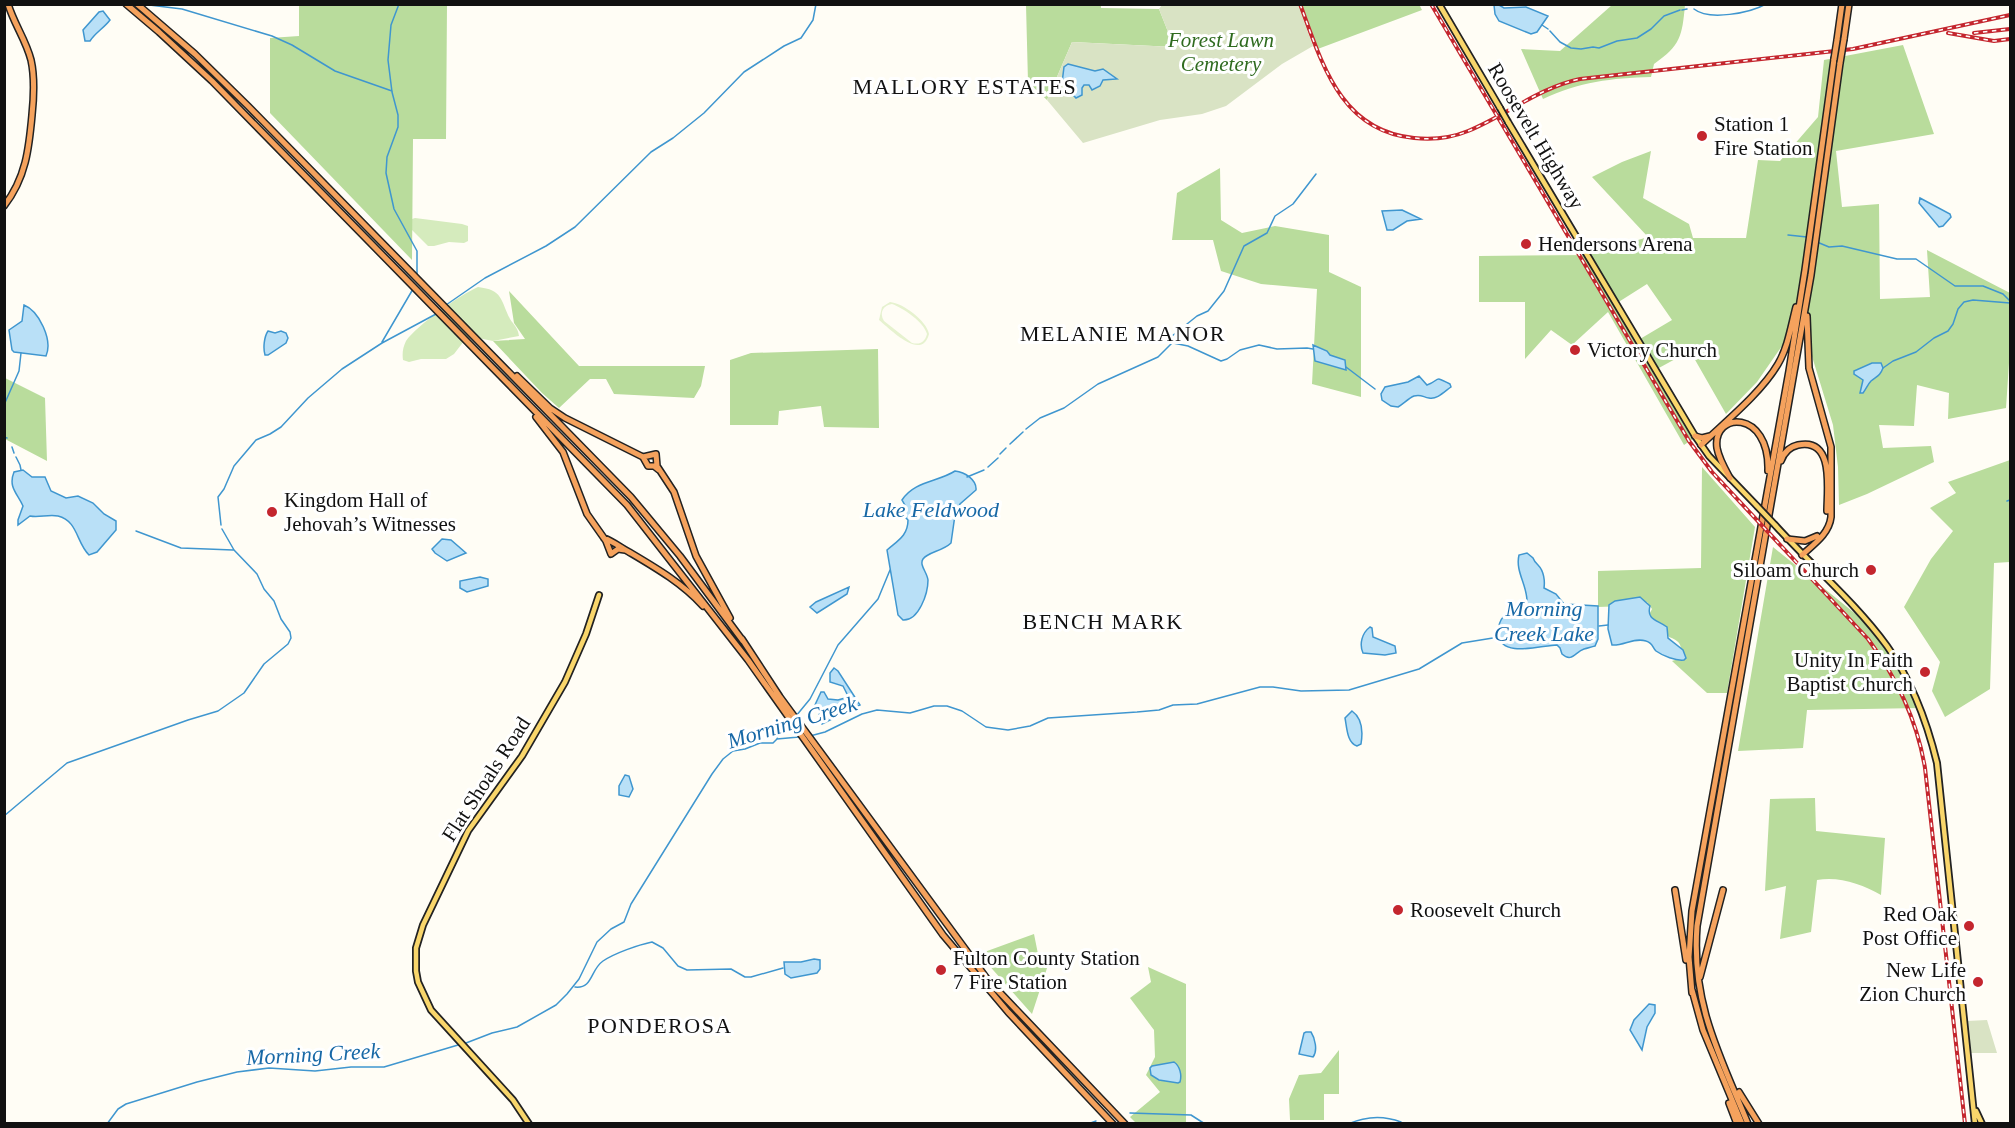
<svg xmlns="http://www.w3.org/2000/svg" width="2015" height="1128" font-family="Georgia,serif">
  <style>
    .green { fill: #d5ebbd }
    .forest { fill: #b9dc9c; fill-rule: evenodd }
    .cemetery { fill: #d9e3c4 }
    .pitch { fill: #e6f2cf; fill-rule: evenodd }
    .water { fill: #b9e0f7; stroke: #3f96cf; stroke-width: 1.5 }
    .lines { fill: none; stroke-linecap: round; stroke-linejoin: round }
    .stream { stroke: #3f96cf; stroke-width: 1.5 }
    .major-casing { stroke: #222; stroke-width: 8 }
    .highway-casing { stroke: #222; stroke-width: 8 }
    .major { stroke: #f9d66b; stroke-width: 4.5 }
    .highway { stroke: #f5a25d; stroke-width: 5 }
    .rail-casing { stroke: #c4262e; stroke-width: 4 }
    .rail { stroke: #fff; stroke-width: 1.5; stroke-dasharray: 4.5; stroke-linecap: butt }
    .major-bridge-casing { stroke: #222; stroke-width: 8; stroke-linecap: butt }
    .highway-bridge-casing { stroke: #222; stroke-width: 8; stroke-linecap: butt }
    .major-bridge { stroke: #f9d66b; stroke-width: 4.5 }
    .highway-bridge { stroke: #f5a25d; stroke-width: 5 }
    .poi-dot { fill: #c4262e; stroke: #fff; stroke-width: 2 }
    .labels { text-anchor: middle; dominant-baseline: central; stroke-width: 6; stroke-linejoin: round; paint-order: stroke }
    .park-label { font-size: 21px; font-style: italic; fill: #2f6b1f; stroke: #fff }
    .poi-label { font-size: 21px; fill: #111; stroke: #fff; text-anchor: start }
    .street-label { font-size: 21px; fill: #111; stroke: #fff }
    .neighbourhood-label { font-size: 22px; letter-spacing: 1.5px; fill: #111; stroke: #fff }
    .water-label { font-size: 22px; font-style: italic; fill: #1768a6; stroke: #fff }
  </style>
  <rect width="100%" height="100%" fill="#fffdf5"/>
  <path class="green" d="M415 218 462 224 468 226V241L464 243 449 242 434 246H428L412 230V219Z
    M478 287C503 290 500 299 510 319 514 325 518 328 519 336L493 341 473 337 464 341 454 354 446 359H421L409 362 403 360C402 353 403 347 406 341 417 325 460 295 478 287Z"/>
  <path class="forest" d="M1101 4V8L1159 9 1174 47 1072 42 1047 100 1028 82 1026 5Z
    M1419 4 1422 10 1315 50 1298 5Z
    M299 5H447L446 139H413L412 260 270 113V38L299 36Z
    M1609 5H1685C1682 36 1681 45 1654 64L1651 77C1612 78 1579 82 1543 99L1521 49 1560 51 1612 5Z
    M1903 45 1934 134 1836 151 1842 207 1879 204 1880 299 1930 297 1927 250 2010 293V348L2006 408 1948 419 1949 393 1917 385 1914 426 1879 425 1883 448 1931 446 1934 462 1867 494 1839 505 1838 467 1833 425 1807 340 1803 310 1784 343 1757 382 1726 414 1690 351 1657 369 1697 436 1684 445 1608 312 1572 345 1551 330 1525 359V302H1479V256L1588 255 1648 237 1592 177 1622 162 1651 151 1643 198 1689 224 1693 238H1746L1758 160 1780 161 1818 117 1824 60ZM1647 284 1672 320 1640 339 1617 303Z
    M1220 168 1221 220 1242 233 1275 226 1329 235V272L1361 287V397L1312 384 1317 289 1261 284 1221 271 1213 240H1172L1177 193Z
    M509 291 579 366H705L701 386 694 398 614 394 606 379H590L559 408 542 393 493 341 525 339 514 323Z
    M878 349 879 428 824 427 821 406 779 411 778 425H730V360L751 353Z
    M5 378 45 398 47 461 5 439Z
    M2010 460V562L1994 563 1990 689 1945 717 1932 691 1940 662 1904 607 1931 559 1953 531 1930 508 1956 493 1948 482Z
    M1702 467 1755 527 1727 693H1707L1672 661 1681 658C1682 646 1681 641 1669 637L1665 630 1648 617 1652 609 1647 602 1627 606 1598 607V571L1701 568Z
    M1773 547 1873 628 1887 646 1920 708 1807 710 1803 748 1738 751Z
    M1815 798 1816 831 1885 838 1881 895C1862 884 1839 876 1817 880L1811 932 1780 939 1786 886 1765 891 1770 799Z
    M1034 934 1040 964 1049 962 1032 1014 979 954Z
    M1148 967 1186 984V1123H1136L1130 1117 1160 1092 1146 1075 1155 1057 1154 1030 1130 998 1151 982Z
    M1339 1050V1094H1324V1120H1290L1289 1099 1299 1075 1321 1073Z"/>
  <path class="cemetery" d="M1162 5H1298L1313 46 1282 64 1226 106 1202 114 1160 120 1083 143 1047 100 1072 42 1174 47 1159 9Z
    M1987 1020 1997 1053H1971L1967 1021Z"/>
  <path class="pitch" d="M890 302C903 303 927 321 929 334 922 362 890 329 879 320L882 307ZM892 304C903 308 924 322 927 334 925 342 920 345 912 343L884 321C879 313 883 305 892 304Z"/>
  <path class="water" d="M1494 5H1499L1504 8 1526 7 1548 16 1537 32 1531 34 1499 21 1495 14Z
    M103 11 110 20C104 28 95 33 90 41H85L83 30 99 12Z
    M1068 64 1095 71 1103 69 1117 79 1103 80 1100 86 1092 90 1089 85H1084L1082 88V95L1076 98 1062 83 1064 67Z
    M1920 198 1950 214 1951 217 1943 226 1939 227 1919 203Z
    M1402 210 1421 219 1407 221 1393 230H1387L1382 211Z
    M24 305C39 311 53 340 46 356L14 352 12 350 9 330 22 321Z
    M268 331 275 333 281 331 286 333 288 338 286 343 268 355H265C263 348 264 337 268 331Z
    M1313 345 1327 351 1330 355 1345 360 1346 370 1315 361Z
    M1872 363H1881L1883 368C1880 376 1877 376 1871 381 1868 384 1866 389 1863 393H1860L1863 380 1854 374V371Z
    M1419 376 1427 385C1441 380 1433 375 1450 384L1451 387C1445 391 1437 400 1429 398 1423 397 1421 394 1414 396 1409 398 1403 404 1398 407L1391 406 1382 400 1381 394 1385 387 1408 382Z
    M23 470 32 477H45L51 491 66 498 78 496 93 503 104 514 116 521V530L97 552 89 555C76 542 78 521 58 516 48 514 39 518 30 516L18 525V520L23 506C17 493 8 487 14 472Z
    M955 471C965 472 977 480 976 490L960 504 955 515 951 543C943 551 928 552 923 559 919 565 927 572 928 580 928 593 919 621 903 620L898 615 897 609 887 550C897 541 908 536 908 520L902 514 906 507 902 500C914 481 938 482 955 471Z
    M442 539 451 540 466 553 447 561 435 553 432 549Z
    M1527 553 1533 558C1534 561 1536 563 1538 565 1544 571 1545 581 1544 588L1556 594 1564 604 1598 606V639L1595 646C1591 647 1588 648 1584 649 1575 652 1572 663 1562 654L1560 648 1557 645C1542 645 1501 659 1498 634 1498 628 1500 620 1504 616 1508 612 1513 614 1517 611 1520 609 1524 604 1527 601 1527 585 1515 571 1519 555Z
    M480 577 488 579V586L467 592 460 588V581Z
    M849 587 847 594 817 613 810 607 816 602Z
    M1640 597 1650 606C1646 620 1658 620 1667 627L1668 638 1683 650 1686 658 1684 660C1676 661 1663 656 1656 651 1652 647 1653 643 1646 641 1634 637 1624 646 1612 645L1608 629 1609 605 1615 601Z
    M1370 627 1372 628 1373 637 1395 646 1396 653 1385 655 1363 653C1359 644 1362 633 1370 627Z
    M834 668 838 671 860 705 822 724 818 718 820 712 814 707 821 692H824L828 699 838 700 845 698 847 694 843 686 830 682V673Z
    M1352 711C1362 718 1363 732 1361 744L1357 746C1347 743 1347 728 1345 718Z
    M625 775 629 776 633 789 629 797 619 795V786Z
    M814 959 820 960V969L817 973 791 978 785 974 784 962H801Z
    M1649 1004 1655 1005V1013L1647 1027 1642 1050 1630 1030 1634 1020Z
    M1306 1032H1311C1315 1038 1318 1051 1313 1057L1299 1054 1304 1033Z
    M1174 1062C1180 1066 1182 1075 1180 1082L1178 1083 1159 1080 1151 1075 1150 1068 1152 1066Z"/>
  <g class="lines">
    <path class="stream" d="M141 4 182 9 272 36 292 45 335 71 392 91
      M399 4 391 25 388 60 392 92 398 115V127L387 157 386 173 394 209 417 251V276
      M1694 9C1709 21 1750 13 1766 4
      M1682 10 1687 9
      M1542 25 1548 29
      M1550 31 1560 42 1571 48 1581 49 1593 47 1599 48 1617 41 1637 38 1651 29 1664 16 1680 10
      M1788 235 1807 237
      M1817 242 1829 247 1842 246 1897 259H1916L1955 286H1983L2003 294 2010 301
      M446 305 485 278 546 246 575 227 651 152 673 138 704 113 744 72 784 46 801 38 813 20 816 4
      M382 342 413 289
      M1173 343 1188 346 1221 361 1227 359 1240 350 1259 345 1277 349 1307 348 1313 349
      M1346 367 1375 389
      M1883 368 1893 361 1916 352 1934 338 1948 331 1953 324 1958 309 1964 302 1973 300 2010 303
      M4 405 19 371 21 353
      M4 417V421
      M4 426V428
      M1026 429 1040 418 1064 408 1098 384 1158 357 1172 343V336L1197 316 1208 311 1224 291 1244 246 1267 233 1275 216 1293 204 1316 174
      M4 437 7 438
      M1010 444 1023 432
      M12 447 14 453
      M1000 454 1006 448
      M16 457 20 465 21 470
      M988 467 998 458
      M967 477 984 470
      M2007 501 2010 500
      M221 525 218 497 224 489 234 466 256 440 270 434 281 427 308 398 342 369 382 343 436 314
      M136 531 181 548 233 550
      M1599 626 1608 625
      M796 716 810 699 838 645 878 599 890 570
      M810 736 825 732 862 714 877 710 910 713 934 706H947L962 711 986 727 1008 730 1030 726 1048 718 1137 712 1159 710 1173 705 1197 704 1260 687H1273L1301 691 1349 690 1419 669 1462 643 1499 637
      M777 738 781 728 790 721
      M4 816 67 763 188 720 218 711 244 693 264 664 288 644 291 638 290 632 281 619 274 601 264 589 257 574 234 550 222 529
      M575 987C593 989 590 970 603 961 615 953 638 945 652 942L663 948 678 966 687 970 731 969 745 977H751L783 968
      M466 1043 492 1033 517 1027 556 1005 567 994 579 979 597 942 611 929 624 922 631 904 712 774 723 759 733 751 745 749 760 743H773L777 739 799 737
      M1130 1113 1191 1115 1205 1124
      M1404 1123 1405 1124
      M107 1124 118 1109 126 1104 197 1082 237 1072 269 1068 315 1071 351 1067H384L458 1045
      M1088 1124 1096 1121
      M1348 1124C1366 1116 1383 1115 1401 1122"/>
    <g class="major-casing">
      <path id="major" d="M1439 4 1500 108
        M1508 122 1695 436 1709 456 1757 506
        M1775 525C1811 565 1855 602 1887 646 1912 681 1927 722 1937 763L1975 1124
        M1976 1111 1982 1124
        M529 1124 513 1100 431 1010 418 982 416 971V948L423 925 468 831 522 756 565 682 586 634 599 595"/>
    </g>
    <g class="highway-casing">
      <path id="highway" d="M126 4 159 32 212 81 627 505 748 660 943 935 1008 1012 1113 1124
        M137 4 195 54 248 106 631 497 680 556 743 641
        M1844 39 1849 4
        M1837 40 1842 4
        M4 206C26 178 29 148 32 115 34 96 35 78 31 60 26 40 14 24 8 4
        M517 376 550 408 565 418 643 457 648 466H654L659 470
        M536 417 563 452 587 514 606 541 611 554 618 549 625 550
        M1695 436 1702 438 1710 436
        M1701 445C1725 422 1761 393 1778 364 1788 347 1791 326 1796 307
        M643 457 656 454 657 466 674 492 696 556 730 618
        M1781 461C1784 452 1789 447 1798 445 1835 437 1827 490 1827 511
        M1730 478C1725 469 1719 459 1717 448 1712 411 1770 409 1768 471
        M604 538C614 542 620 547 629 552 656 568 682 583 703 606
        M1787 539 1805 541 1817 536
        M1802 555C1814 544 1829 534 1831 517V447L1809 368 1807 316
        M742 639 780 697 988 980 1125 1124
        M1675 890 1686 960
        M1700 977 1723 890
        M1692 990 1703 1030 1742 1124
        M1692 993 1689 957 1692 911 1789 371 1805 270 1834 59
        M1739 1092 1759 1124
        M1729 1103 1737 1124
        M1748 1124C1720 1056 1691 1003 1697 926L1811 275 1840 63"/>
    </g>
    <use href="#major" class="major"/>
    <use href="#highway" class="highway"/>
    <g class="rail-casing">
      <path id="rail" d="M1300 4C1322 63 1340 131 1414 138 1433 140 1451 138 1468 131 1507 115 1538 88 1580 79L1853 49 2010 15
        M1431 4 1689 441 1712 472 1868 639C1897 678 1917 720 1925 768L1965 1124
        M1948 33 1994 41 2010 39
        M1974 33 2010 29"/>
    </g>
    <use href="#rail" class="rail"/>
    <g class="major-bridge-casing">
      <path id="major-bridge" d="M1500 108 1508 122
        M1757 506 1775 525"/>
    </g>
    <g class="highway-bridge-casing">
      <path id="highway-bridge" d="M1834 59 1837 40
        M1840 63 1844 39"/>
    </g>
    <use href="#major-bridge" class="major-bridge"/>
    <use href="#highway-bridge" class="highway-bridge"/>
  </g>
  <g class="poi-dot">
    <circle cx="1702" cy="136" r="6"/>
    <circle cx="1526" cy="244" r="6"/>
    <circle cx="1575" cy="350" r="6"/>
    <circle cx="272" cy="512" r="6"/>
    <circle cx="1871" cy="570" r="6"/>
    <circle cx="1925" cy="672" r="6"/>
    <circle cx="1398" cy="910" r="6"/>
    <circle cx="1969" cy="926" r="6"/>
    <circle cx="941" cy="970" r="6"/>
    <circle cx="1978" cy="982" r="6"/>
  </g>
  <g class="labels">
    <g class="park-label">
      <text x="1221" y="40">Forest Lawn<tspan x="1221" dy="24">Cemetery</tspan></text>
    </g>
    <g class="poi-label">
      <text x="1714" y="124">Station 1<tspan x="1714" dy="24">Fire Station</tspan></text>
      <text x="1538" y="244">Hendersons Arena</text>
      <text x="1587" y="350">Victory Church</text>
      <text x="284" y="500">Kingdom Hall of<tspan x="284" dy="24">Jehovah’s Witnesses</tspan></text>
      <text x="1859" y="570" text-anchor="end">Siloam Church</text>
      <text x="1913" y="660" text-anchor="end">Unity In Faith<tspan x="1913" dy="24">Baptist Church</tspan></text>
      <text x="1410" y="910">Roosevelt Church</text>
      <text x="1957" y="914" text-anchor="end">Red Oak<tspan x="1957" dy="24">Post Office</tspan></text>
      <text x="953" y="958">Fulton County Station<tspan x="953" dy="24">7 Fire Station</tspan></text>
      <text x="1966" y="970" text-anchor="end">New Life<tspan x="1966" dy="24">Zion Church</tspan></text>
    </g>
    <g class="street-label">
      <text transform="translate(1536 136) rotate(59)">Roosevelt Highway</text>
      <text transform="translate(486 779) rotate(-57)">Flat Shoals Road</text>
    </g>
    <g class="neighbourhood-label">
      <text x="965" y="86">MALLORY ESTATES</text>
      <text x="1123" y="333">MELANIE MANOR</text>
      <text x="1103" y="621">BENCH MARK</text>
      <text x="660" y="1025">PONDEROSA</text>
    </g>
    <g class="water-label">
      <text x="931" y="509">Lake Feldwood</text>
      <text x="1544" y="608">Morning<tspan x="1544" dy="25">Creek Lake</tspan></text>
      <text transform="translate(792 722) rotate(-17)">Morning Creek</text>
      <text transform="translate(313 1054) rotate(-3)">Morning Creek</text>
    </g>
  </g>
  <rect width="2015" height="1128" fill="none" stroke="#111111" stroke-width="12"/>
</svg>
